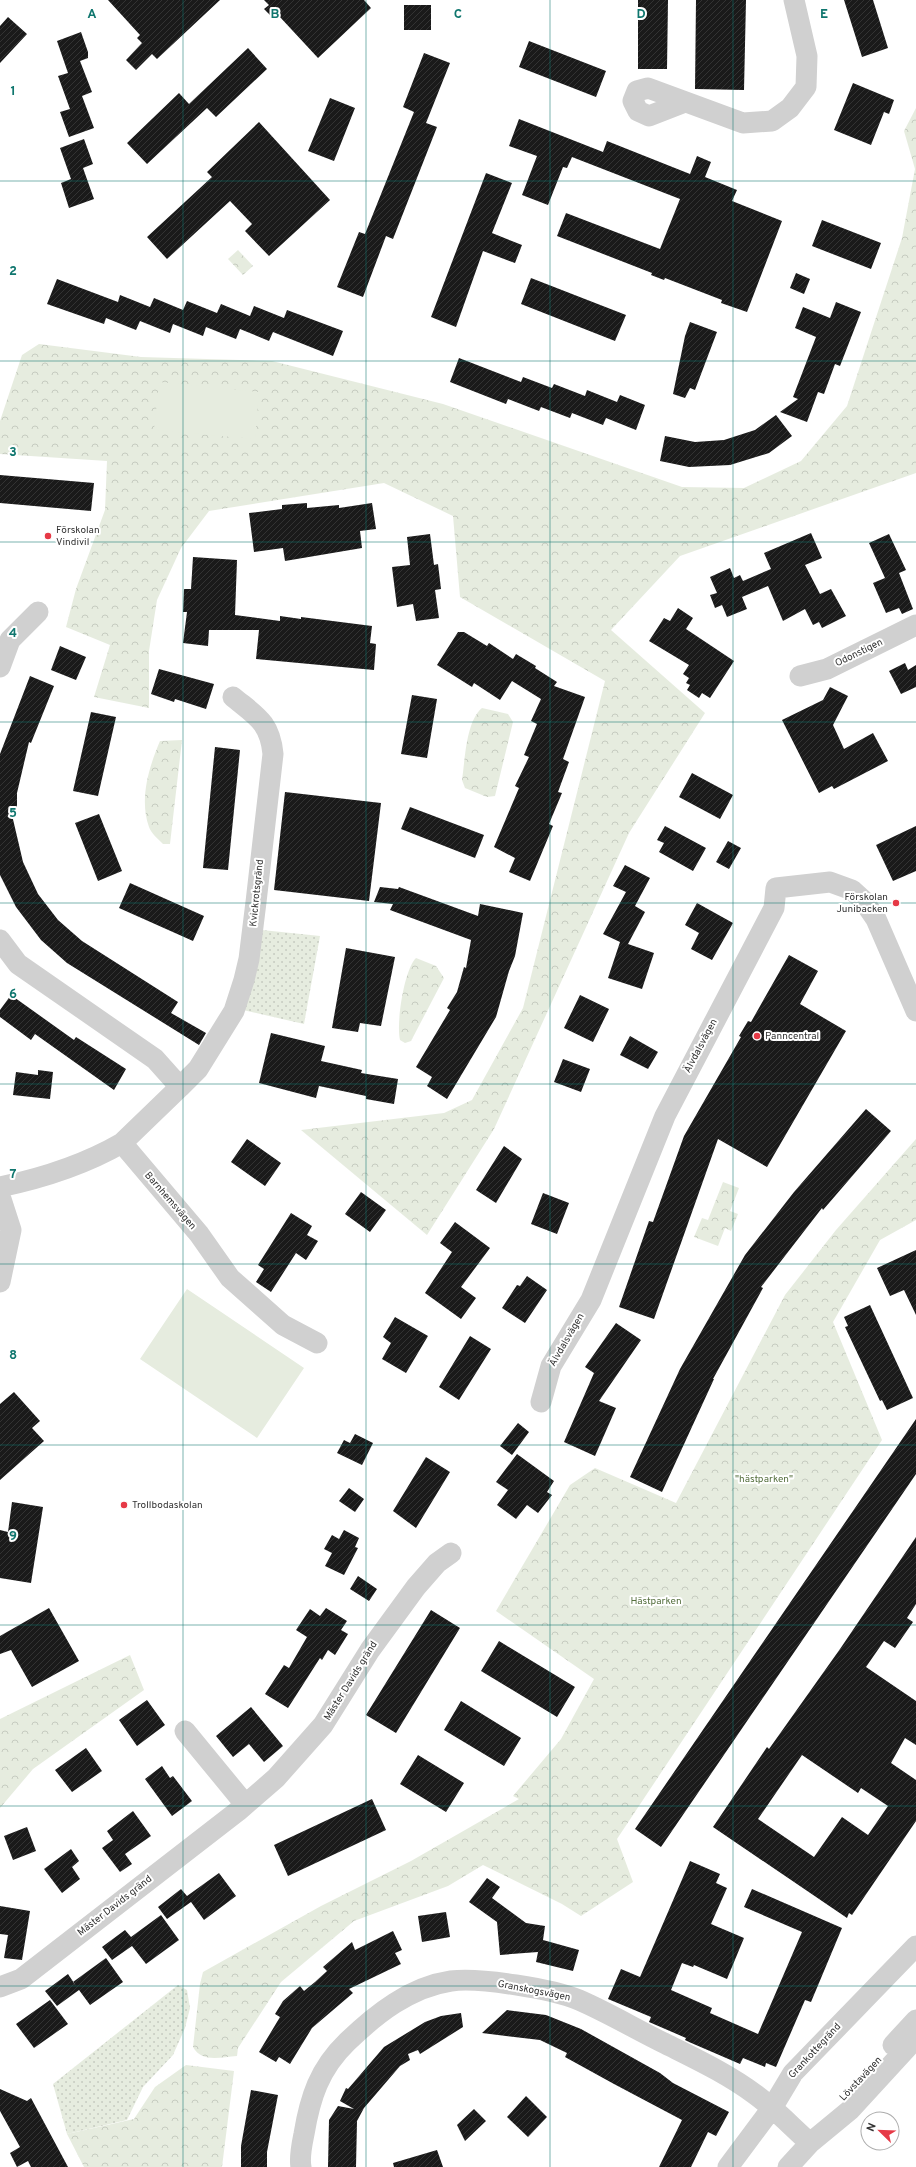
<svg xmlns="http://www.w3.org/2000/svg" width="916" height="2167" font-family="Overpass,sans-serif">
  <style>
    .grass { fill: url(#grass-dots) }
    .forest { fill: url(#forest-crowns) }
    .pitch { fill: #e6ecdf }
    .building { fill: url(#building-hatch); fill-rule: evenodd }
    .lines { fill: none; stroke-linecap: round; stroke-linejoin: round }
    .minor { stroke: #d0d0d0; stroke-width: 21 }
    .grid { fill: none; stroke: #0f766e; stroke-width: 1; stroke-opacity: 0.55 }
    .poi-dot { fill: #e63946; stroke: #fff; stroke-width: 1.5 }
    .labels { text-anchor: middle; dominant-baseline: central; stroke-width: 4; stroke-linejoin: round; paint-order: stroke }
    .poi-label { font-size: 10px; fill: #333; stroke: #fff; text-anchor: start }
    .street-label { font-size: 10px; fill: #333; stroke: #fff }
    .park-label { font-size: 10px; fill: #56703f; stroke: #fff }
    .grid-label { font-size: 13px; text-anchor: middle; font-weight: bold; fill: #0f766e; stroke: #fff; stroke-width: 4; stroke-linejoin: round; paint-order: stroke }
  </style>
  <defs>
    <pattern id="grass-dots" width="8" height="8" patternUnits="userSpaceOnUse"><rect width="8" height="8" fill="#e6ecdf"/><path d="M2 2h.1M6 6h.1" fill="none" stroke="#c6cbc0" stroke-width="1.8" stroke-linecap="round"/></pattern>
    <pattern id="forest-crowns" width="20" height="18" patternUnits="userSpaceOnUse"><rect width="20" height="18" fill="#e6ecdf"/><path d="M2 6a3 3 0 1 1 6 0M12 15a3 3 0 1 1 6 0" fill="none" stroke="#c6cbc0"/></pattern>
    <pattern id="building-hatch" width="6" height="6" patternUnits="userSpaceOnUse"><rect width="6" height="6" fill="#1a1a1a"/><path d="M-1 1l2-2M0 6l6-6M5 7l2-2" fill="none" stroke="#333"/></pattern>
  </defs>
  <rect width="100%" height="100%" fill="#fff"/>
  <path class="grass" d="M262 930 320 936 304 1024 243 1010Z
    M178 1985 187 1990 190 2008 185 2028 173 2055 143 2087 127 2120 67 2134 53 2084Z"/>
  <path class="forest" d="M916 108V473L680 556 611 630 705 713 629 833 494 1129 427 1235 301 1130 444 1113 472 1100 523 1008 605 681 460 597 453 516 384 483 209 511 181 548 157 600 149 651V708L94 697 110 645 66 627 76 589 105 510 107 461 0 454V421L22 355 39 344 141 357 272 361 443 404 682 487 744 488 801 461 847 406 902 238 915 169 904 131Z
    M238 250 253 266 243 275 228 259Z
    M482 708 508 714 513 722 495 796 487 797 465 788 462 780C465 760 466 721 482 708Z
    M182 740 170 844H163C158 839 151 833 149 827 139 799 149 767 160 741Z
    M416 958 436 966 444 978 411 1041 405 1043 400 1040C396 1023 404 970 416 958Z
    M916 1139V1220L880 1240 833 1322 882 1440 617 1839 633 1882 581 1916 562 1904 483 1865 448 1886 354 1921 281 1982 238 2048 237 2056C220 2057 202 2063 193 2047L200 1984 203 1972 321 1906 411 1861 519 1799 513 1796 561 1739 594 1679 496 1611 570 1485 595 1468 676 1503 785 1295 836 1230Z
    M723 1182 739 1188 730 1211 738 1214 731 1231 725 1228 718 1246 694 1237 702 1218 708 1220Z
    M130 1655 144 1690 33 1769 0 1808V1719Z
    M186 2065 234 2071 222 2167H84L67 2134 134 2119 155 2087Z"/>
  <path class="pitch" d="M159 382 259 392 255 439 154 430Z
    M187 1289 304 1368 257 1438 140 1359Z"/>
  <path class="building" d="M108 0H220L157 59 152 54 136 70 126 60 142 43 137 38 140 35Z
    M264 0H364L371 8 318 58 279 16 275 20 264 9 269 5Z
    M638 0H668L667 69H638Z
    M696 0H746L744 90 695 89Z
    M844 0H873L888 48 862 57Z
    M404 5H431V30H404Z
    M8 17 27 34 0 63V26Z
    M81 32 88 52V58L80 61 92 92 82 96 94 128 69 137 60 112 70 109 58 76 68 73 57 41Z
    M529 41 606 71 596 97 519 67Z
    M248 48 267 69 216 117 207 108 147 164 127 143 179 93 189 104Z
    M424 53 450 63 426 123 437 127 393 239 386 236 363 297 337 287 359 232 365 234 414 112 403 107Z
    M853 83 894 100 889 114 884 112 871 145 834 130Z
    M330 98 355 108 334 161 308 151Z
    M519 119 603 152 607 141 690 174 697 156 711 162 705 177 737 190 732 201 782 221 747 312 721 303 722 300 665 278 664 280 651 275 652 273 557 236 566 213 660 249 680 199 572 157 567 168 563 167 548 205 522 195 537 156 509 146Z
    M259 122 330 200 269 256 245 231 252 224 230 201 167 259 147 237 212 177 207 172Z
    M84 139 93 164 83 168 94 199 69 208 61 183 71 179 60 148Z
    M486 173 512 183 492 233 522 245 515 263 483 251 456 327 431 317Z
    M822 220 881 243 871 269 812 246Z
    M796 273 810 279 804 294 790 288Z
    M531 278 626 315 615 341 521 304Z
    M57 279 118 302 120 295 150 307 154 298 183 310 187 301 217 313 221 304 250 316 254 306 284 318 287 310 343 331 333 356 273 332 269 341 240 329 236 339 206 327 203 336 173 324 170 333 140 321 136 330 106 318 104 324 47 304Z
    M836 302 861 312 840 366 835 364 824 394 818 392 807 422 780 412 798 399 793 397 816 337 795 328 803 307 830 318Z
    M690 322 717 332 695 390 690 388 685 398 673 394 685 336Z
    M459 358 521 382 523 377 552 388 554 384 585 396 587 390 617 402 620 395 645 405 636 430 606 418 603 425 572 413 570 418 541 407 539 411 508 399 506 404 450 382Z
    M776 415 792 436 769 453 730 465 689 467 660 461 665 436 695 442 724 440 755 430Z
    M0 475 94 483 91 511 0 503Z
    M307 503V508L339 505V508L372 503 376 529 360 531 362 548 285 561 283 548 254 552 249 513 282 509V505Z
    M811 533 822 558 805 565 820 594 831 589 846 616 822 628 819 622 813 625 805 609 783 621 768 586 742 597 747 609 727 617 722 605 715 608 710 595 717 593 710 577 730 568 734 578 740 575 743 581 771 569 764 553Z
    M430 534 434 565 438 564 441 589 435 590 439 618 416 621 413 604 397 607 392 567 410 565 407 537Z
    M889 534 906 570 899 573 913 609 902 614 899 608 886 613 873 583 885 578 869 543Z
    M193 557 237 560 235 615 280 621V616L301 619V617L372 626 370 643 376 644 374 670 256 659 259 630H209L208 646 183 643 187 612H183L184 589H191Z
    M678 608 693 618 686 629 734 661 710 698 702 693 699 698 687 690 690 685 686 683 689 678 683 674 689 665 649 641 664 618 670 621Z
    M458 632H464L487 646 489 643 513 659 516 654 536 666 535 668 557 682 554 686 585 697 563 759 569 762 558 792 562 793 549 824 553 826 530 881 509 872 515 858 494 847 519 788 515 786 529 757 524 755 537 724 531 721 541 699 512 681 500 700 474 683 472 687 437 665Z
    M60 646 86 657 76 680 51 670Z
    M905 663 908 670 916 665V687L901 694 889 671Z
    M159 669 214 684 206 709 175 699 174 702 151 694Z
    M30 676 54 686 31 743 29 742 17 793V815H12L23 862 38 894 58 920 82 941 178 1002 171 1013 206 1033 199 1045 67 963 41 940 16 907 0 875V754Z
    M830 687 848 696 833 725 844 749 873 733 888 761 834 789 832 786 819 793 782 720 823 700Z
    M412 695 437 699 427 758 401 754Z
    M91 712 116 717 98 796 73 791Z
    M215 747 240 750 228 870 203 868Z
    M692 773 733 795 720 819 679 797Z
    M285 792 381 803 369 901 274 890Z
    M410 807 484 835 475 858 401 829Z
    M99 814 122 871 98 881 75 823Z
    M665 826 706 848 693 871 659 852 664 843 657 840Z
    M916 826V871L893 881 876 845Z
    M728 841 741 848 729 869 716 862Z
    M625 865 650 878 635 906 645 912 628 944 654 953 642 989 608 978 620 942 603 934 626 892 613 886Z
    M130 883 204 916 193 941 119 908Z
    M380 887 398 889 399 887 478 916 480 904 523 913 515 956 509 971 496 1017 447 1099 427 1086 432 1077 416 1067 450 1010 447 1008 457 992 464 967 466 968 471 940 390 910 393 904 374 902Z
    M697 903 733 923 712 960 691 949 699 933 685 925Z
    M346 948 395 957 381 1026 360 1023 358 1032 332 1028Z
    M789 955 818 971 800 1004 846 1031 767 1167 718 1139 654 1319 619 1307 649 1221 653 1222 684 1136 741 1037 739 1036 748 1021 751 1022Z
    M11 995 74 1040 76 1037 126 1069 114 1090 35 1034 31 1040 0 1017V1010Z
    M580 995 609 1009 593 1042 564 1028Z
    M271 1033 325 1046 321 1061 362 1070 361 1073 398 1079 394 1104 366 1099V1096L319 1086 316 1098 259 1083Z
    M630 1036 658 1052 648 1069 620 1055Z
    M563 1059 590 1069 581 1092 554 1082Z
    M38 1070 53 1072 50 1099 13 1095 16 1072 38 1075Z
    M866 1109 891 1131 823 1210 822 1208 761 1287 763 1288 713 1379H714L662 1492 630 1477 680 1369 745 1255 794 1192Z
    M247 1139 281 1163 265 1186 231 1162Z
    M504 1146 522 1159 496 1203 476 1190Z
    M361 1192 386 1210 370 1232 345 1214Z
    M543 1193 569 1203 557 1234 531 1224Z
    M291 1213 312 1226 307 1235 318 1241 306 1260 296 1253 271 1292 256 1282 264 1269 258 1265Z
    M455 1222 490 1248 461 1287 476 1298 461 1319 425 1293 452 1252 440 1243Z
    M916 1250V1315L904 1290 890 1296 877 1268Z
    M527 1276 547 1290 525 1323 502 1308 517 1285 520 1286Z
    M870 1305 913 1398 887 1410 882 1400 880 1401 845 1327 848 1326 844 1317Z
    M395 1317 428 1336 406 1373 382 1359 391 1343 383 1337Z
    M616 1323 641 1340 599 1401 616 1408 595 1456 564 1442 594 1373 585 1367Z
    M470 1336 491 1349 459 1400 439 1387Z
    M14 1392 40 1421 32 1428 44 1441 0 1480V1404Z
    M916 1419V1474L661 1847 635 1829Z
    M518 1423 529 1432 512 1455 500 1446Z
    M355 1434 373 1443 362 1465 337 1453 344 1440 350 1443Z
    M517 1454 554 1481 547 1492 552 1495 538 1513 527 1505 516 1519 497 1505 508 1490 496 1482Z
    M426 1457 450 1472 416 1528 393 1511Z
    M349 1488 364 1499 355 1512 339 1501Z
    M12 1502 43 1507 31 1583 0 1578V1530L8 1532Z
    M344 1530 359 1538 355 1547 358 1548 344 1575 325 1566 332 1553 324 1549 332 1535 339 1539Z
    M916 1537V1604L907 1618 913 1622 895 1648 884 1641 866 1667 916 1701V1745L905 1738 891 1763 916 1780V1821L852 1915 849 1913 847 1918 713 1827 767 1747 769 1749 840 1649ZM802 1755 858 1793 861 1788 888 1806 868 1835 842 1817 814 1857 758 1819Z
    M358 1576 377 1589 369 1601 350 1589Z
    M49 1608 79 1661 32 1687 11 1650 0 1654V1636Z
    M326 1608 347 1621 341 1630 348 1634 335 1655 328 1650 322 1660 320 1658 288 1708 265 1694 284 1665 289 1668 307 1637 296 1630 310 1609 320 1616Z
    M431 1610 460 1628 396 1733 366 1715Z
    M499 1641 575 1687 557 1717 481 1671Z
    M147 1700 165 1725 137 1746 119 1720Z
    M461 1701 521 1738 504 1766 444 1730Z
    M251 1707 283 1746 264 1762 249 1744 233 1757 216 1736Z
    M86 1748 102 1771 72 1792 55 1770Z
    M418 1755 464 1783 446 1812 400 1784Z
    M162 1766 170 1778 173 1776 192 1801 172 1816 145 1779Z
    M372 1799 386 1830 288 1876 274 1845Z
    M133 1811 151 1836 125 1854 132 1864 120 1872 102 1848 113 1840 107 1831Z
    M27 1827 36 1851 13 1860 4 1836Z
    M71 1849 79 1861 72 1867 80 1879 62 1893 44 1869Z
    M690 1861 720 1874 716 1883 727 1888 711 1924 744 1938 727 1979 694 1965 693 1967 682 1963 671 1990 712 2008 710 2013 758 2034 802 1932 744 1907 752 1889 842 1928 811 2002 805 2000 776 2067 766 2063 765 2067 743 2058 740 2064 689 2042 685 2040 686 2038 649 2022 651 2017 608 1999 621 1969 640 1977Z
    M219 1873 236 1896 204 1920 191 1902 167 1919 158 1907 181 1889 187 1896Z
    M487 1878 500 1887 492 1898 526 1923 545 1926 543 1940 579 1950 573 1971 536 1962 538 1952 500 1955 497 1922 469 1902Z
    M0 1906 30 1911 22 1960 4 1958 8 1935 0 1934Z
    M446 1912 450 1937 422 1942 418 1916Z
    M161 1915 179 1940 146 1964 132 1946 112 1960 102 1947 125 1930 131 1937Z
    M393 1931 402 1950 395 1953 401 1964 349 1989 353 1993 312 2028 290 2064 279 2057 276 2062 259 2052 280 2017 275 2014 283 2001 300 1986 304 1991 315 1982 327 1971 323 1967 352 1942 355 1950Z
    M106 1958 123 1982 90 2005 79 1990 57 2006 45 1991 68 1974 76 1986 73 1982Z
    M50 2000 68 2024 34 2048 16 2024Z
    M507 2010 546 2015 581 2029 660 2073 673 2083 729 2112 716 2136 708 2132 691 2167H659L682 2120 614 2084 565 2057 567 2053 540 2040 482 2033Z
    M461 2013 463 2027 420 2054 418 2050 408 2054 410 2060 400 2066 364 2108 357 2121 356 2167H328L329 2120 338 2106 354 2109 340 2101 346 2088 348 2089 384 2047 425 2022 441 2016Z
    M0 2089 27 2101 31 2098 68 2167H31L28 2161 17 2167 10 2153 20 2147 0 2111Z
    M251 2090 278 2095 267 2152V2167H241V2146Z
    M526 2096 547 2117 528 2137 507 2117Z
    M474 2109 486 2121 465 2141 457 2125Z
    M437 2150 443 2167H394L393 2163Z"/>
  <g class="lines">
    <path class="minor" d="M685 102 649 116 638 111 633 101 637 91 648 88 743 123 772 121 790 108 806 87 807 56 794 0
      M0 667 10 640 38 612
      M800 676 827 669 916 625
      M0 940 18 964 155 1059 180 1087 122 1143
      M180 1087 198 1069 234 1011 244 980 249 959 256 902 273 754C270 722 256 716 233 697
      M0 1187C43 1178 84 1165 122 1143L199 1234 230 1278 283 1325 317 1343
      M0 1196 11 1230 0 1282
      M541 1402 551 1366 591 1300 665 1116 774 908 776 888 830 882 852 890 863 900 876 919 916 1011
      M185 1731 245 1804
      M0 1987 21 1979 238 1811 276 1778 323 1725 370 1650 416 1587 437 1563 451 1553
      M893 2045 916 2020
      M301 2167C299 2157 302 2144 304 2134 310 2098 319 2069 347 2042 376 2014 410 1987 451 1981 479 1977 553 1989 579 2000 609 2013 637 2030 666 2044 696 2059 728 2074 756 2095 775 2109 792 2127 810 2143
      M728 2167 772 2108 793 2073 916 1946
      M788 2167 810 2143 850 2110 916 2038"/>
  </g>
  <path class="grid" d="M183 0V2167M366 0V2167M550 0V2167M733 0V2167M0 181H916M0 361H916M0 542H916M0 722H916M0 903H916M0 1084H916M0 1264H916M0 1445H916M0 1625H916M0 1806H916M0 1986H916"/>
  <g class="poi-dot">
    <circle cx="48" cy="536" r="4"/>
    <circle cx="896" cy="903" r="4"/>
    <circle cx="757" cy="1036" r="4"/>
    <circle cx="124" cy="1505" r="4"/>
  </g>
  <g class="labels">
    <g class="poi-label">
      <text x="56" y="530">Förskolan<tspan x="56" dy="12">Vindivil</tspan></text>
      <text x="888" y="897" text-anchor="end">Förskolan<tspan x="888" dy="12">Junibacken</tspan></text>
      <text x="765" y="1036">Panncentral</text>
      <text x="132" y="1505">Trollbodaskolan</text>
    </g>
    <g class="street-label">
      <text transform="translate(859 653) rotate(-26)">Odonstigen</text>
      <text transform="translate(257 893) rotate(-84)">Kvickrotsgränd</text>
      <text transform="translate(701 1046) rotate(-62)">Älvdalsvägen</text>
      <text transform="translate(170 1201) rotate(49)">Barnhemsvägen</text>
      <text transform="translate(567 1340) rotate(-60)">Älvdalsvägen</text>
      <text transform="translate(351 1681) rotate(-58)">Mäster Davids gränd</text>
      <text transform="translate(115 1906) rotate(-38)">Mäster Davids gränd</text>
      <text transform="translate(534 1991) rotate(11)">Granskogsvägen</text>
      <text transform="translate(815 2051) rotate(-47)">Grankottegränd</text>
      <text transform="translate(861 2079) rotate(-47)">Lövstavägen</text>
    </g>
    <g class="park-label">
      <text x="764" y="1479">"hästparken"</text>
      <text x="656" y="1601">Hästparken</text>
    </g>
  </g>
  <g class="grid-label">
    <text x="92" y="18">A</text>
    <text x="275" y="18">B</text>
    <text x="458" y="18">C</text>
    <text x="641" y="18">D</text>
    <text x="824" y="18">E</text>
    <text x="13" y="95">1</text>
    <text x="13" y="275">2</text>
    <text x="13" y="456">3</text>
    <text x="13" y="637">4</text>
    <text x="13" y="817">5</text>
    <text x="13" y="998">6</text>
    <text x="13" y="1178">7</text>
    <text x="13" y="1359">8</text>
    <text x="13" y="1540">9</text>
  </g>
  <g transform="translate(880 2131) rotate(293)"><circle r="19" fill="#ffffff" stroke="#adadad"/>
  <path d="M0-3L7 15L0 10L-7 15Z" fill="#e63946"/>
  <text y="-6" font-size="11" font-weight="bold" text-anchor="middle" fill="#333333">N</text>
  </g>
</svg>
